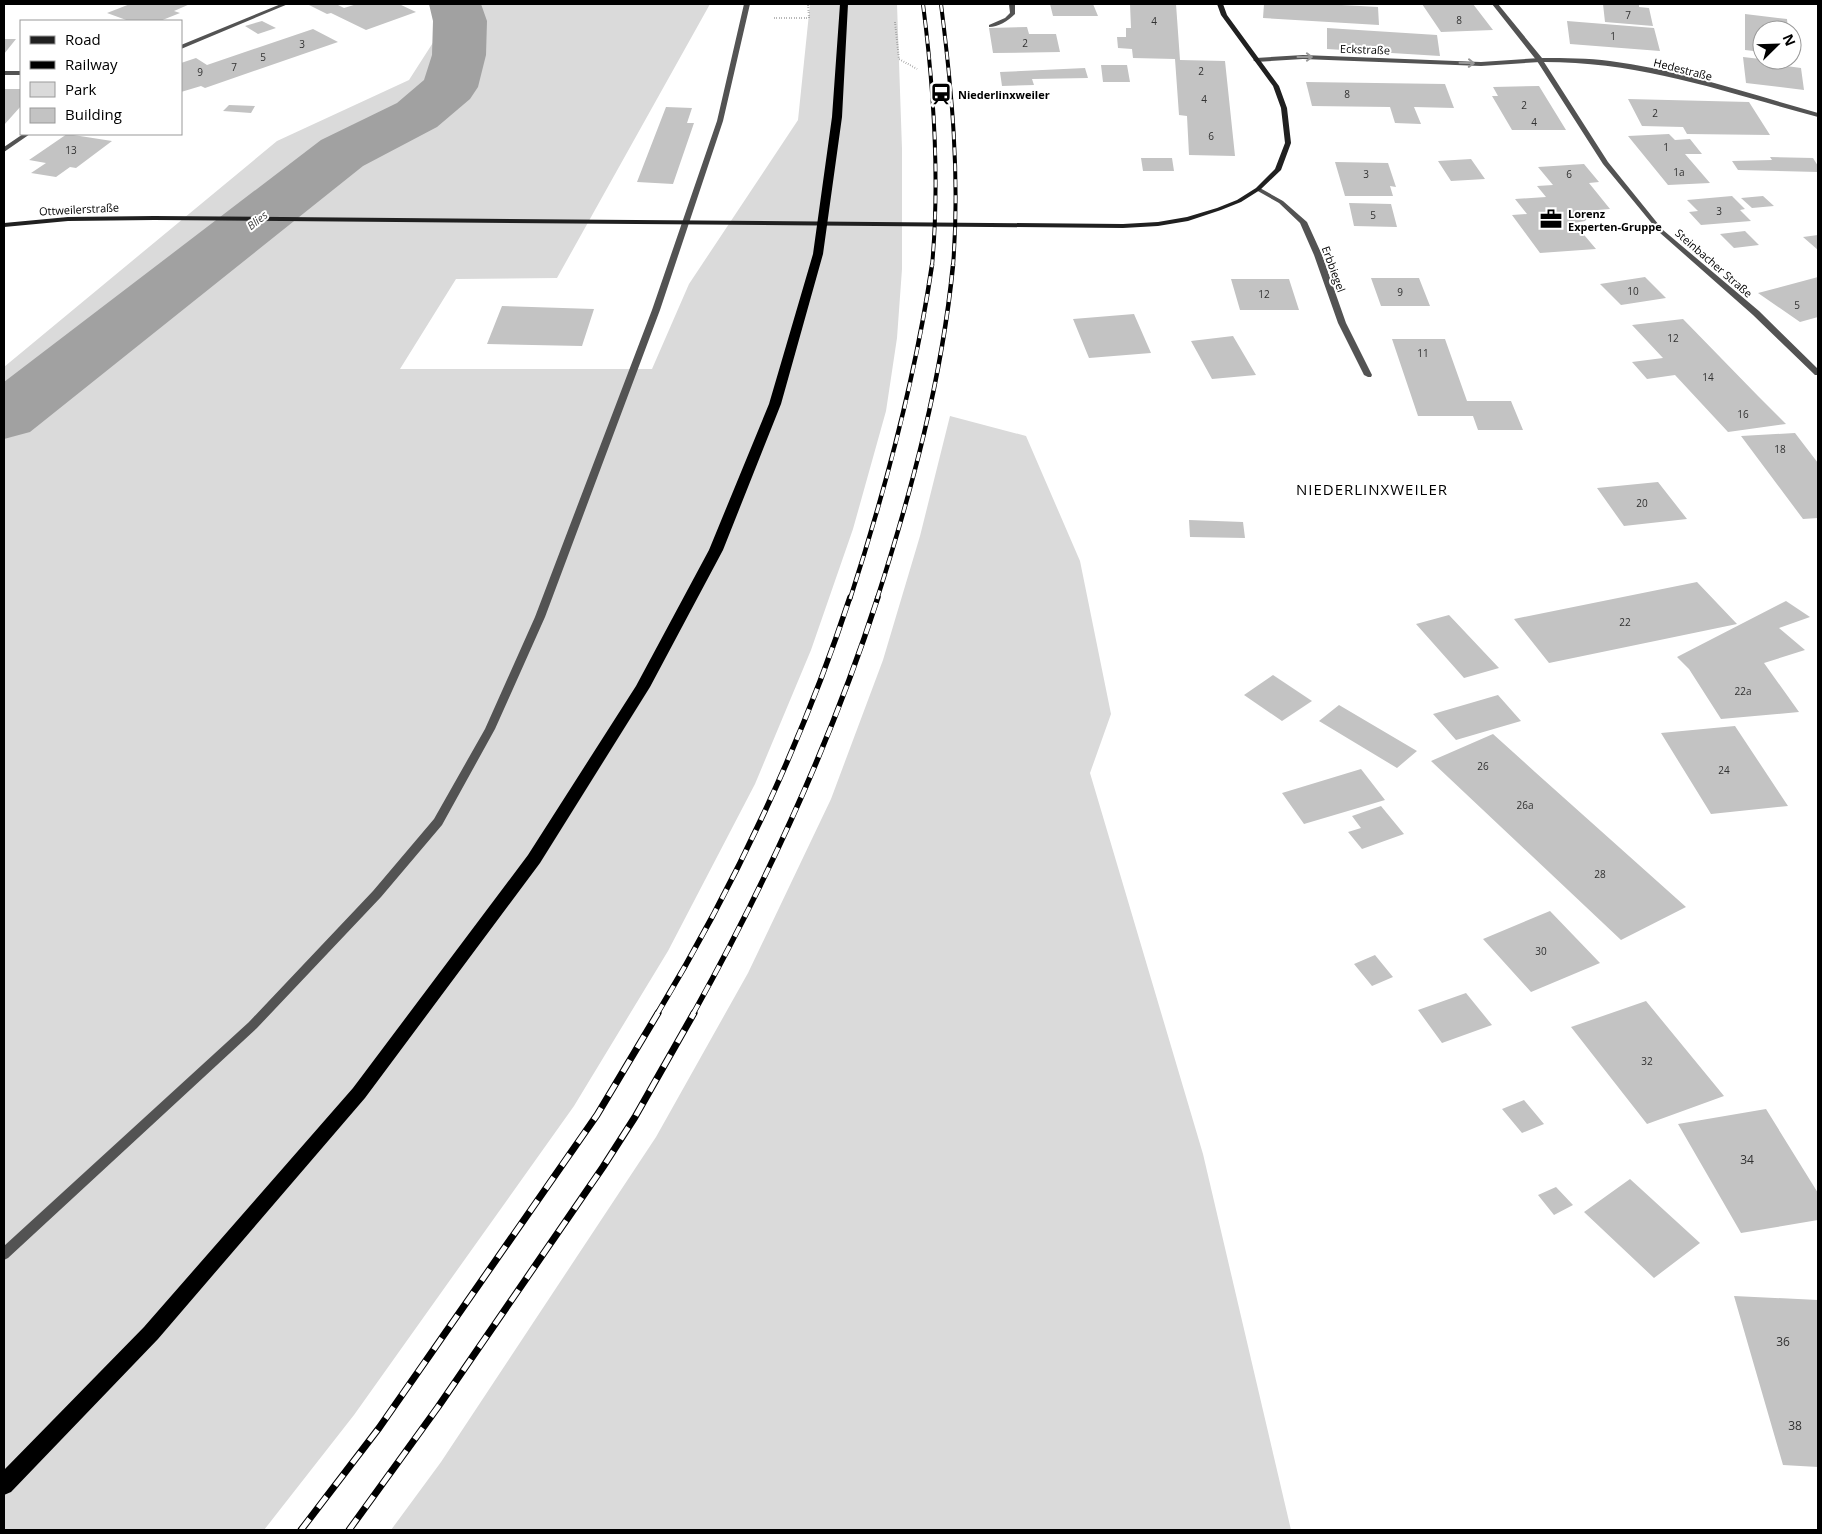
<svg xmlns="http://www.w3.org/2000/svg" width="1822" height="1534" font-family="'Open Sans',sans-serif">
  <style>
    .green { fill: #dadada }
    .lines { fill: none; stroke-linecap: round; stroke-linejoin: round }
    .river { fill: #a1a1a1; fill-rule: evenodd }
    .building { fill: #c3c3c3 }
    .path { stroke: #757575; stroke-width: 2; stroke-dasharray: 0.5 2; stroke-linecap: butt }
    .lane { fill: #535353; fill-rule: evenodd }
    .street { fill: #535353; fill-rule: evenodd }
    .secondary { fill: #202020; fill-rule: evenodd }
    .highway { fill: #000; fill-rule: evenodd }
    .rail-far3-casing { stroke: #000; stroke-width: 4 }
    .rail-far2-casing { stroke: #000; stroke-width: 4.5 }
    .rail-far1-casing { stroke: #000; stroke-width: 5.5 }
    .rail-casing { stroke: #000; stroke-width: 7 }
    .rail-far3 { stroke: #fff; stroke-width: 2.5; stroke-dasharray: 8; stroke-linecap: butt }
    .rail-far2 { stroke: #fff; stroke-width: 3; stroke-dasharray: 9; stroke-linecap: butt }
    .rail-far1 { stroke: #fff; stroke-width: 4; stroke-dasharray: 11; stroke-linecap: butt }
    .rail { stroke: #fff; stroke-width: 5; stroke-dasharray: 14; stroke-linecap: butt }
    .oneway { stroke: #989898 }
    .labels { text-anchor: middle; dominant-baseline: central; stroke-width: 4; stroke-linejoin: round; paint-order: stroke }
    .number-label { font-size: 10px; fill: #313131 }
    .far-street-label { font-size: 11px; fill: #000; stroke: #fff }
    .far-poi-label { font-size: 11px; font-weight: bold; fill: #000; stroke: #fff; text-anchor: start }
    .far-water-label { font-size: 11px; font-style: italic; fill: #424242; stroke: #fff }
    .near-number-label { font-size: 12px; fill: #313131 }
    .quarter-label { font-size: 15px; letter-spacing: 1px; fill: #000; stroke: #fff }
  </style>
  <rect width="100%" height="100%" fill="#fff"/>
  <path class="green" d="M435 4H710L557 278 456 279 400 369H652L689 284 798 120 810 4H897L902 149V269L897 338 886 411 853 529 811 650 755 784 668 951 574 1106 354 1415 264 1530H4V367L277 141 409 80 443 27Z
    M950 416 1026 436 1080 561 1111 714 1090 773 1203 1154 1291 1530H391L441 1462 656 1137 748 973 831 799 883 660 920 536Z"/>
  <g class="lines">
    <path class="river" d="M429 4H481L487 21 486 55 478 87 470 99 437 127 363 166 30 432 4 439V382L321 140 397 103 424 80 432 55 433 21Z"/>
  </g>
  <path class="building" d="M130 4H190L174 11 180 13 160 21H129L107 13Z
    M313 4H336L344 8 357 4H399L416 12 366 30 331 13 327 14 309 5Z
    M1050 4H1093L1098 16H1053Z
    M1130 4H1176L1180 60 1225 61 1235 156 1189 155 1187 116 1179 115 1175 59 1133 58 1132 49 1118 48 1117 37H1126V28H1131Z
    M1264 4H1323L1378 7 1379 25 1263 18Z
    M1422 4H1473L1493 30 1441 32Z
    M1603 4H1639V7L1649 8 1653 26 1605 22Z
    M1745 14 1787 19 1788 30H1762V52L1745 50Z
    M262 21 276 28 258 34 245 26Z
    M1567 21 1654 28 1660 51 1570 44Z
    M1027 27 1029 34H1056L1060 52 993 53 989 28Z
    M1327 28 1437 35 1440 56 1327 49Z
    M313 29 338 42 205 88 201 86 181 92V63L196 58 207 65Z
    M4 39H16L4 54Z
    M1743 57 1778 61 1779 65 1801 68 1804 90 1746 83Z
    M1101 65H1127L1130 82H1103Z
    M1085 68 1088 78 1032 79 1034 85 1002 86 1000 72Z
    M1306 82 1445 84 1454 108 1414 107 1421 124 1395 123 1390 107 1312 106Z
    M1539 86 1566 130H1512L1492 96H1498L1493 87Z
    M4 89H21V106L4 125Z
    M1628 99 1749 102 1770 135 1687 134 1683 127 1642 126Z
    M229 105 255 106 251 113 223 111Z
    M666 107 692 108 687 123H694L673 184 637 182Z
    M67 134 112 141 76 168 70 167 56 177 31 173 46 163 29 160Z
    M1669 134 1675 140 1690 139 1702 154H1685L1710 183 1668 185 1628 136Z
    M1770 157 1813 158 1818 166V172L1738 170 1732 161 1772 160Z
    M1141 158H1172L1174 171H1143Z
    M1471 159 1485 179 1451 181 1438 161Z
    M1335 162 1388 163 1396 187 1390 186 1393 196H1345Z
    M1584 164 1599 182 1589 183 1610 209 1585 211 1589 216 1585 221 1574 223 1596 249 1540 253 1512 215 1527 214 1515 199 1546 197 1537 186 1553 185 1538 167Z
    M1732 196 1745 209 1740 210 1751 221 1701 225 1689 212 1698 211 1687 200Z
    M1763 196 1774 206 1752 208 1741 198Z
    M1349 203 1391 204 1397 227 1354 226Z
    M1745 231 1759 245 1734 248 1720 234Z
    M1818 235V250L1803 237Z
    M1645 277 1666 298 1621 305 1600 284Z
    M1818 277V317L1800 322 1758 293Z
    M1371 278H1419L1430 306H1381Z
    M1231 279H1289L1299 310H1240Z
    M502 306 594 309 582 346 487 344Z
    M1134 314 1151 353 1089 358 1073 319Z
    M1683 319 1758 396 1786 424 1728 432 1675 375 1647 379 1632 362 1663 358 1632 325Z
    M1233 336 1256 375 1212 379 1191 341Z
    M1392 339H1445L1467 401H1511L1523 430H1478L1473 416H1418Z
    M1795 433 1818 463V518L1803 519 1741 436Z
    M1658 482 1687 519 1624 526 1597 488Z
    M1189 520 1243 522 1245 538 1190 537Z
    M1697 582 1737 624 1549 663 1514 619Z
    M1786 601 1810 617 1779 628 1805 650 1764 663 1799 712 1721 719 1689 669 1677 657Z
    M1449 615 1499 668 1464 678 1416 624Z
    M1273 675 1312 701 1282 721 1244 695Z
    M1498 695 1521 721 1456 740 1433 714Z
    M1339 705 1417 751 1397 768 1319 721Z
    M1735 726 1788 806 1711 814 1661 733Z
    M1493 734 1535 772 1686 907 1621 940 1431 761Z
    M1361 769 1385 800 1304 824 1282 793Z
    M1381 806 1404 834 1362 849 1348 832 1361 828 1352 816Z
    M1550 911 1600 963 1531 992 1483 939Z
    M1375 955 1393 977 1372 986 1354 964Z
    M1466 993 1492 1025 1442 1043 1418 1010Z
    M1646 1001 1724 1096 1647 1124 1571 1027Z
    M1524 1100 1544 1124 1522 1133 1502 1109Z
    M1766 1109 1818 1193V1220L1741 1233 1678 1124Z
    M1630 1179 1700 1243 1654 1278 1584 1212Z
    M1556 1187 1573 1205 1554 1215 1538 1195Z
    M1734 1296 1818 1300V1467L1783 1465Z"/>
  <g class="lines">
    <path class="path" d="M774 18H809L808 4
      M895 22 899 59 917 69"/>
    <path class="lane" d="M744 4H750L723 121 660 310 545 617 495 729 442 825 381 897 257 1028 8 1258 4 1260V1246L249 1022 373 891 434 819 485 729 535 617 652 310 717 121Z
      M1303 55 1481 62 1540 58 1543 60 1540 62 1481 66 1303 59 1256 62 1253 60 1256 58Z
      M1256 188H1260L1283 201 1307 222 1322 255 1346 323 1372 375 1371 377H1368L1364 375 1338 323 1314 255 1300 223 1279 203 1256 190Z"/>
    <path class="street" d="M281 4H288L181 49V45Z
      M1009 4H1015V14C1008 21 998 27 989 27V25L1005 18 1010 13Z
      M1492 4H1498L1542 58C1565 58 1588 58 1610 61 1681 70 1750 94 1818 113V117C1724 92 1643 62 1544 62L1608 162 1663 230 1759 311 1818 369V375H1815L1753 315 1659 232 1603 164 1537 61Z
      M4 71H21V75H4Z
      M23 134H30L4 152V147Z"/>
    <path class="secondary" d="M1217 4H1223L1227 15 1279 86 1287 108 1291 143 1281 170 1260 190 1241 202 1221 210 1188 221 1158 226 1123 228 154 220 68 221 4 227V223L68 217 154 216 1123 224 1158 222 1187 217 1217 208 1237 200 1256 188 1275 169 1285 143 1281 108 1273 86 1221 15Z"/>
    <path class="highway" d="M840 4H848L842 117 823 254 781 404 723 550 650 687 540 863 365 1098 158 1339 11 1492 4 1495V1470L144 1327 353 1088 528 855 636 686 709 550 769 404 813 254 832 117Z"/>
    <g class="rail-far3-casing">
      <path id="rail-far3" d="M923 4C934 90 940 179 932 266
        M941 4C952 91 960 178 953 266"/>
    </g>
    <g class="rail-far2-casing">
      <path id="rail-far2" d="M850 599C886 488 915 380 932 265
        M877 599C912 490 942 378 953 265"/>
    </g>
    <g class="rail-far1-casing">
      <path id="rail-far1" d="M657 1014C735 885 803 740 850 597
        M693 1014C767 881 831 742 878 597"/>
    </g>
    <g class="rail-casing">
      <path id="rail" d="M301 1530 379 1428 597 1115 658 1013
        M349 1530 438 1407 603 1167 635 1117 694 1013"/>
    </g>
    <use href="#rail-far3" class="rail-far3"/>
    <use href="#rail-far2" class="rail-far2"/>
    <use href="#rail-far1" class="rail-far1"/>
    <use href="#rail" class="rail"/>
  </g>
  <defs><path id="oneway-shaft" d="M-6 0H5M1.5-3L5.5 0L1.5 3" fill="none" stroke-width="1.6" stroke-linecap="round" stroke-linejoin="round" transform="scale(1.25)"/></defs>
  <g class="oneway">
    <use href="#oneway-shaft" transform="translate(1305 57)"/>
    <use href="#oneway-shaft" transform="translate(1467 63) rotate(2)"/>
  </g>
  <defs>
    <g id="station-bare" transform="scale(1.725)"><path d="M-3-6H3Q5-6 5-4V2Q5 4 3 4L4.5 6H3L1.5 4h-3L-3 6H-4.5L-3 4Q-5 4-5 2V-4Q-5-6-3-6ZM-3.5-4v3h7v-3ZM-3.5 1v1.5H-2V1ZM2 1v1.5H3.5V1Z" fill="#000" stroke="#fff" stroke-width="2.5" paint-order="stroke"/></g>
    <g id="office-bare" transform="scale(1.725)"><path d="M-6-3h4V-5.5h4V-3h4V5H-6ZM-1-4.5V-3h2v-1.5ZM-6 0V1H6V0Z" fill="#000" stroke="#fff" stroke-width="2.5" paint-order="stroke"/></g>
  </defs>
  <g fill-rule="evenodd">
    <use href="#station-bare" x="941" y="94"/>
    <use href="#office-bare" x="1551" y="219"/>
  </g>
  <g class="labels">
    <g class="number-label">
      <text x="1628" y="15">7</text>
      <text x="1459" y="20">8</text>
      <text x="1154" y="21">4</text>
      <text x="1613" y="36">1</text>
      <text x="1025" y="43">2</text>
      <text x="302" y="44">3</text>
      <text x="263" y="57">5</text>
      <text x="234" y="67">7</text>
      <text x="1201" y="71">2</text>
      <text x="200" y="72">9</text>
      <text x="1347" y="94">8</text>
      <text x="1204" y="99">4</text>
      <text x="1524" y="105">2</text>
      <text x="1655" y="113">2</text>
      <text x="1534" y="122">4</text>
      <text x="1211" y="136">6</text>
      <text x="1666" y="147">1</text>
      <text x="71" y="150">13</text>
      <text x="1679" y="172">1a</text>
      <text x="1366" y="174">3</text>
      <text x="1569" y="174">6</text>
      <text x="1719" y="211">3</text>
      <text x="1373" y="215">5</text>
      <text x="1633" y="291">10</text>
      <text x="1400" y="292">9</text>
      <text x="1264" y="294">12</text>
      <text x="1797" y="305">5</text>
      <text x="1673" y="338">12</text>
      <text x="1423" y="353">11</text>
      <text x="1708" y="377">14</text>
      <text x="1743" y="414">16</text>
      <text x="1780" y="449">18</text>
      <text x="1642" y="503">20</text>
      <text x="1625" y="622">22</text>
      <text x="1743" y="691">22a</text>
      <text x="1483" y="766">26</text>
      <text x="1724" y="770">24</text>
      <text x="1525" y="805">26a</text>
      <text x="1600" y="874">28</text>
      <text x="1541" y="951">30</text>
      <text x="1647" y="1061">32</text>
    </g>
    <g class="far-street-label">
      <text transform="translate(1365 49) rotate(2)">Eckstraße</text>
      <text transform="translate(1683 69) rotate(14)">Hedestraße</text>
      <text transform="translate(79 209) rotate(-3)">Ottweilerstraße</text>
      <text transform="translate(1714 263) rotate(41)">Steinbacher Straße</text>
      <text transform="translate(1334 269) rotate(70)">Erbbiegel</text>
    </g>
    <g class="far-poi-label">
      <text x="958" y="94">Niederlinxweiler</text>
      <text x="1568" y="213">Lorenz<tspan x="1568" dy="13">Experten-Gruppe</tspan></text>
    </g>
    <g class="far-water-label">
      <text transform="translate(257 220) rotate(-38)">Blies</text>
    </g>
    <g class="near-number-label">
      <text x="1747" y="1159">34</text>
      <text x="1783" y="1341">36</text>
      <text x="1795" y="1425">38</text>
    </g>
    <g class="quarter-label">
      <text x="1372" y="489">NIEDERLINXWEILER</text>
    </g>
  </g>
  <rect width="1822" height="1534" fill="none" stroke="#000000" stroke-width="10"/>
  <rect x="20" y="20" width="162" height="115" fill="#ffffff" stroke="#999999"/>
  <rect x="30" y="36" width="25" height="8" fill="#202020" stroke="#999999"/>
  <text x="65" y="45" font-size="15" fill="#000000">Road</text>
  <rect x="30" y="61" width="25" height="8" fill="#000000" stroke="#999999"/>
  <text x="65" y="70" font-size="15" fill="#000000">Railway</text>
  <rect x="30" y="82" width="25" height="15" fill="#dadada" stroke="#999999"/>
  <text x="65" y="95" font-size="15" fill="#000000">Park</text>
  <rect x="30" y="108" width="25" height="15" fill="#c3c3c3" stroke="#999999"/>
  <text x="65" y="120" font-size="15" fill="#000000">Building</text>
  <g transform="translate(1777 45) rotate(67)"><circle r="24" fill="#ffffff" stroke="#999999"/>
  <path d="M0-4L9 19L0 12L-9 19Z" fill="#000000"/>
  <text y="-8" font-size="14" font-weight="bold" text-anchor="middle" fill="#000000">N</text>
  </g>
</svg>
